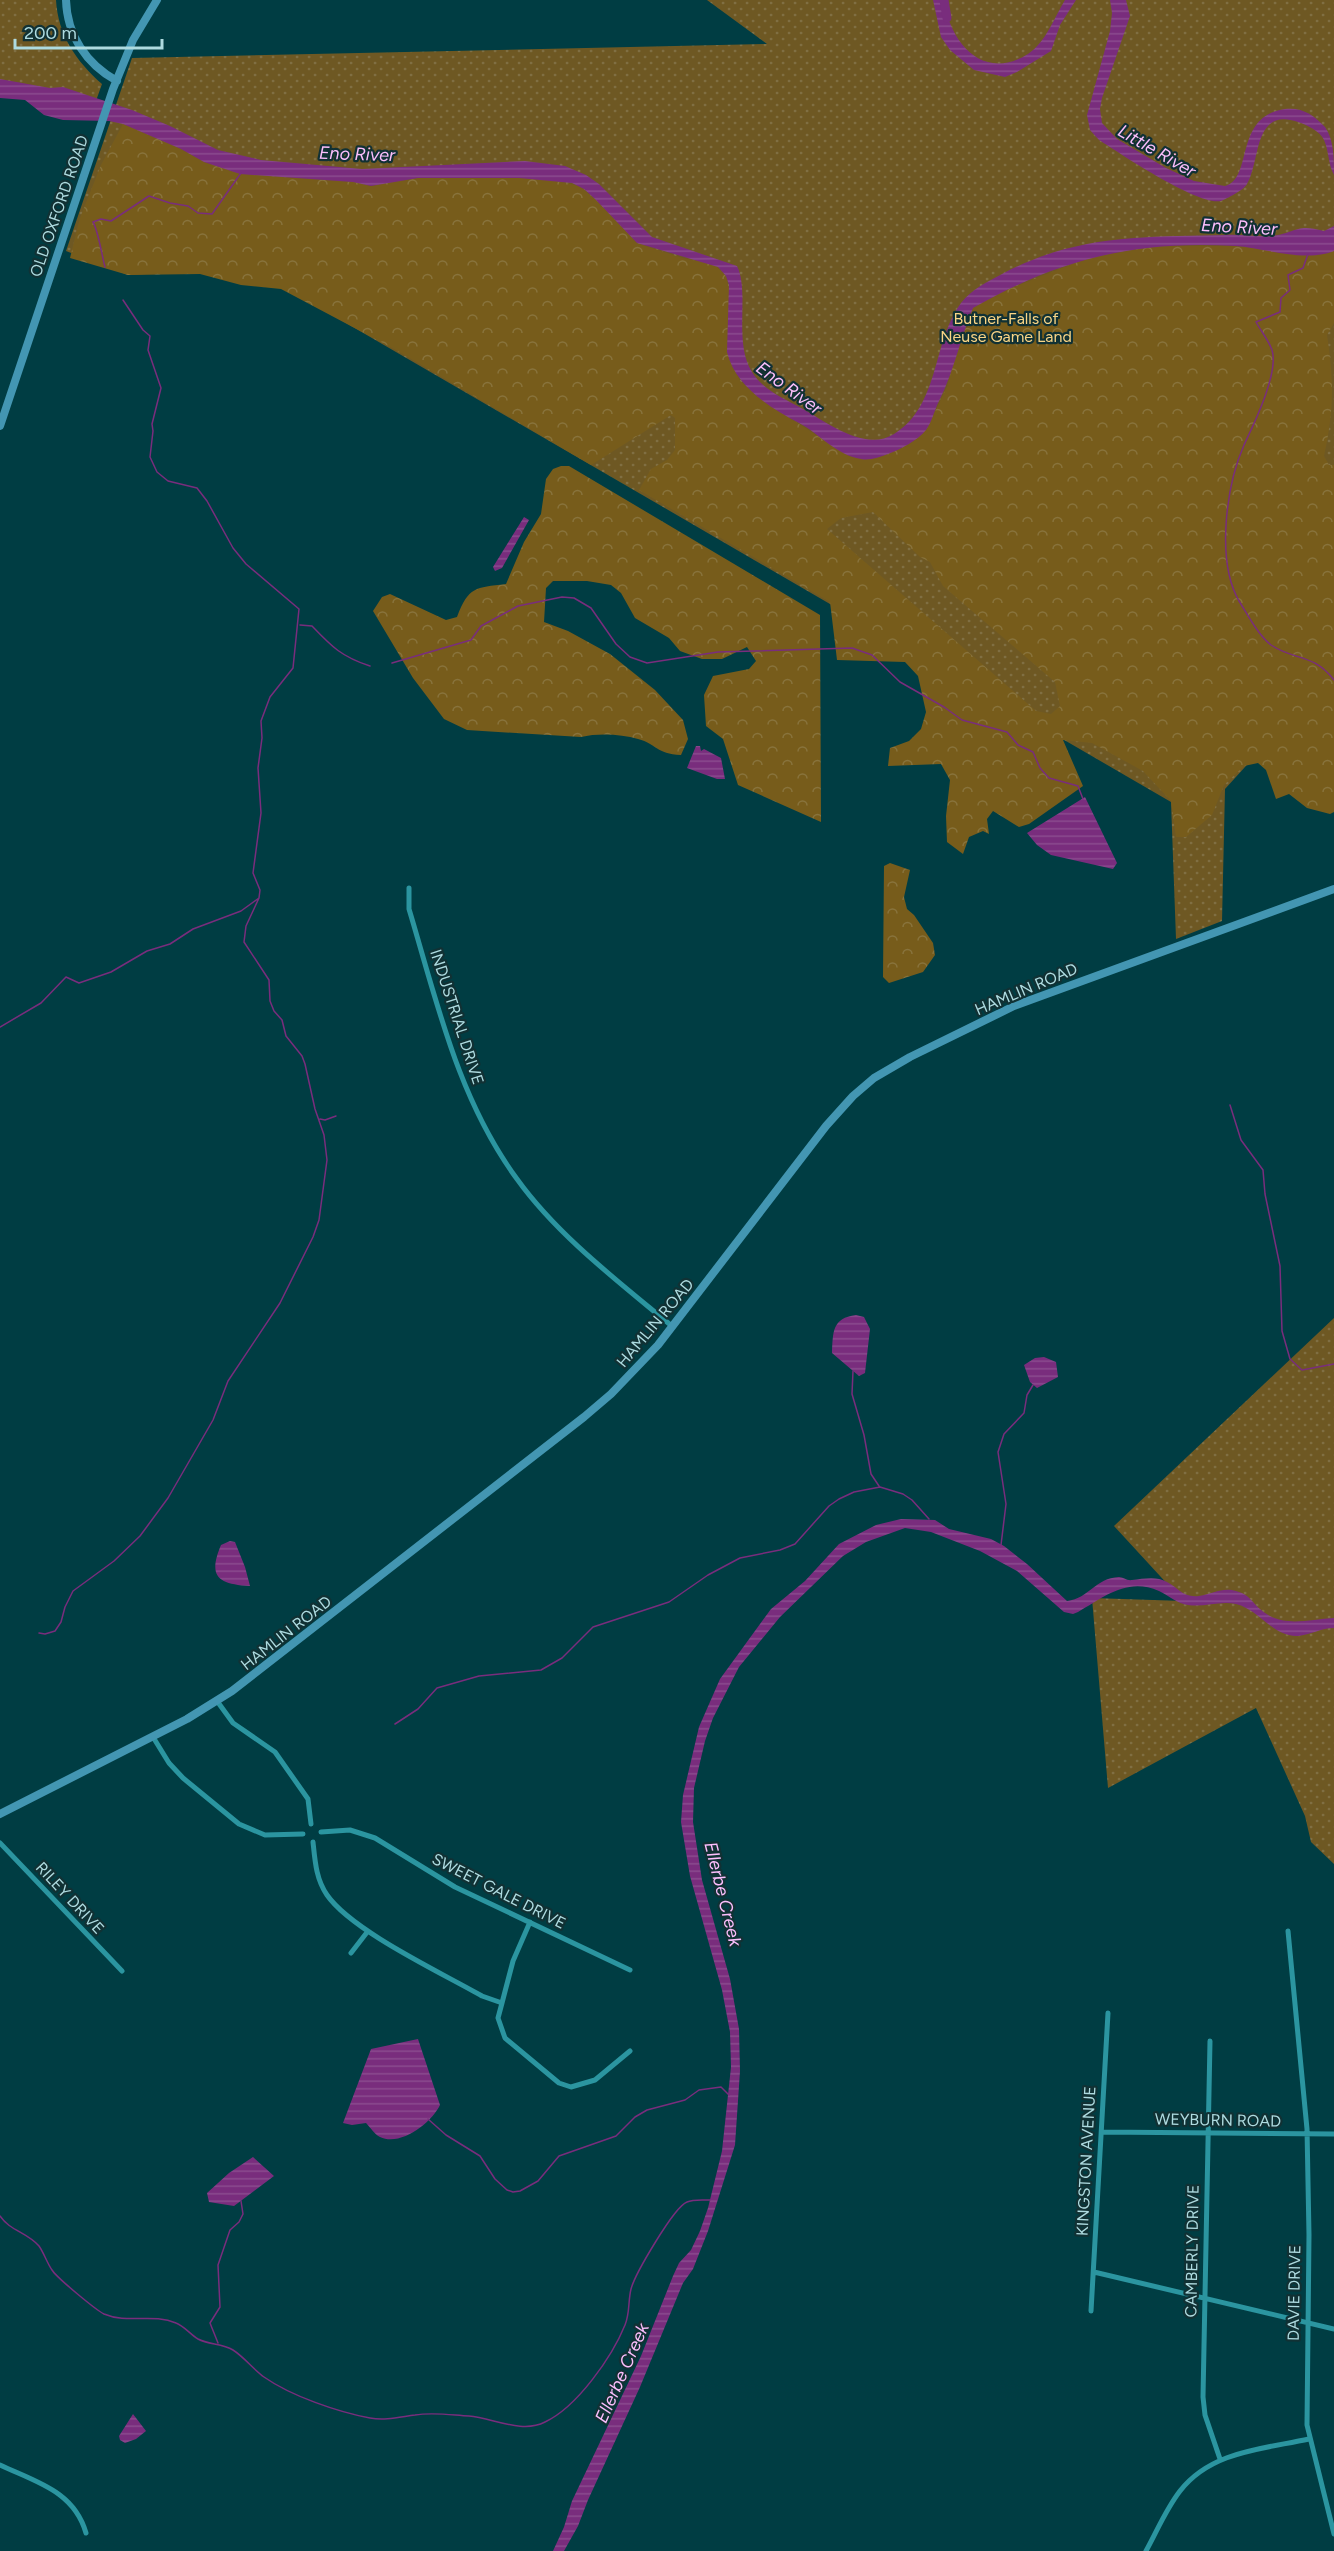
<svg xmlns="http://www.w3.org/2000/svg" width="1334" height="2551" font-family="Figtree,sans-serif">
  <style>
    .grass { fill: url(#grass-dots) }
    .forest { fill: url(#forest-crowns); fill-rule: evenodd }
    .water { fill: url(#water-rules) }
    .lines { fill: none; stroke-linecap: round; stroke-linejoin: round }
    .stream { stroke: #792d7d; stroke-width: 1.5 }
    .river { stroke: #792d7d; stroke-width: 9 }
    .street { stroke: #2b95a0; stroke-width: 5 }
    .secondary { stroke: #4396b2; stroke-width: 8 }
    .labels { text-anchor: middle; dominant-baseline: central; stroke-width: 4.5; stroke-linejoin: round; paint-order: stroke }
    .street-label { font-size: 16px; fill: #aedbe0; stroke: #113134 }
    .park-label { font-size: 16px; fill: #f9d586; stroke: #113134 }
    .water-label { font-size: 18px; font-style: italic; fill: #fbbefc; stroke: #113134 }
  </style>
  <defs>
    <pattern id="grass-dots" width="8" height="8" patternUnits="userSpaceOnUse" patternTransform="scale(1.5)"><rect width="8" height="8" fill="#6e5823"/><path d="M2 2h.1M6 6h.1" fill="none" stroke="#806f43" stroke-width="1.8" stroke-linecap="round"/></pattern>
    <pattern id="forest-crowns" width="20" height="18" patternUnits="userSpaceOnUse" patternTransform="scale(1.5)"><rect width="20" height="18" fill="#775c1b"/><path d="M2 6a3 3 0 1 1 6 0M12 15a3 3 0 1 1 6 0" fill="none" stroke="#88733c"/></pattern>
    <pattern id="water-rules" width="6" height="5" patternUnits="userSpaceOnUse" patternTransform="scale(1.5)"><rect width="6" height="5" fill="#792d7d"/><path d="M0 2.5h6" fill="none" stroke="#8a4b8f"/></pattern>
  </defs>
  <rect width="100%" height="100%" fill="#003d43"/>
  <path class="grass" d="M0 0H56C58 35 76 61 102 84L92 112 0 91Z
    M707 0H1334V669L1225 789 1222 921 1176 939 1171 802 236 259 206 274 184 272 128 275 66 251 132 58 767 44Z
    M1334 1318V1864L1311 1842 1305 1816 1256 1708 1108 1788 1092 1598 1183 1601 1114 1526Z"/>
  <path class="forest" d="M123 124 181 149 204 162 241 174 353 182 371 186 418 178H519L546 179 579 186 596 200 637 243 682 258 714 264 726 276 729 290 727 352 740 381 788 417 841 451 879 457 902 448 926 430 947 387 960 339 973 307 999 293 1090 257 1158 246H1235L1318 255 1334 251V323L1327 335C1334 382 1334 410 1324 456L1329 465H1334V812L1330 814 1307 808 1289 794 1276 799 1266 770 1258 763 1244 766 1224 785 1212 815 1186 837H1176L1171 801 1143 771 1092 743 1063 740 1083 786 1029 824 1019 827 993 811 987 819 989 834 983 831 969 837 963 854 947 842 946 816 950 780 941 764 888 766 890 748 909 741 921 729 926 712 918 676 905 662 837 660 830 602 639 490 651 469 667 460 675 450V418L671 415 591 465 396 350 281 289 241 285 200 274 128 275 70 258 80 218 101 165ZM873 512 920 557 930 562 943 586 1055 682 1060 706 1051 714 1036 711 827 529 841 518Z
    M561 466H569L820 615 821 822 738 785 723 739 706 726 704 695 713 676 749 669 756 661 747 647 722 659H702L680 651 669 638 635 618 621 593 611 585 587 581H553L546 588 544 622 568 631 610 654 655 690 683 720 688 739 681 755C656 754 657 744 638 739 621 734 598 733 581 737L467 730 444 719 413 678 373 611 382 597 390 594 446 620 457 617C469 586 475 588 506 584L524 542 541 514 546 479 553 469Z
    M890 863 910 870 904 897 907 909 914 915 933 943 935 955 923 972 889 983 883 977 884 866Z"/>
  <path class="water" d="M933 0H944C950 43 983 82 1028 54 1046 42 1054 18 1065 0H1076L1060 25 1051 51 1017 72 1005 77 974 70 950 50 941 37Z
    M1110 0H1126L1130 16 1102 98 1100 109 1102 123 1117 139 1166 168 1194 181 1225 186C1254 178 1233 116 1285 109 1302 107 1314 115 1325 127 1334 140 1334 158 1334 175 1328 164 1329 151 1324 140 1320 131 1307 125 1298 122 1253 107 1261 160 1247 184 1244 190 1226 199 1221 201 1198 206 1121 154 1099 140L1090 130 1087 115 1110 31 1112 13Z
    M0 79 50 88 63 87 132 110 170 126 218 150 261 160 362 169 525 161 565 166 586 175 599 184 652 237 737 266C750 292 733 342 752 372 764 391 784 398 803 409 828 423 865 452 894 434 940 406 932 342 961 303 972 289 987 282 1002 274 1077 234 1144 237 1226 235 1241 234 1257 237 1272 236 1296 233 1296 223 1324 231L1334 226V251C1304 263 1266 248 1235 246 1136 240 1059 259 973 308 960 339 954 371 939 401 934 411 932 422 926 430 917 441 901 449 888 454 879 457 870 461 861 459 836 455 820 434 799 423 769 407 735 386 727 352L729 285 726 276 718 267 637 243 596 200 584 189 572 183 519 178H418L371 186 353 182 240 174 204 162 181 149 123 124 109 121 63 120 44 115 25 100 0 98Z
    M524 517 529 520 502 568 495 571 493 567Z
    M696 746H700L701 751 704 749 721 758 725 779H717L687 768Z
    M1085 797 1117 863 1113 869 1051 855 1037 845 1027 833Z
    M856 1315 864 1317 870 1329 865 1373 859 1376 832 1353C833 1332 832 1318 856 1315Z
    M1044 1357 1056 1362 1058 1377 1037 1388 1030 1382 1024 1365 1035 1358Z
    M901 1519 935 1520 949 1529 991 1539 1004 1546 1027 1564 1067 1601C1090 1598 1095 1578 1119 1577 1123 1577 1127 1581 1132 1580 1144 1579 1156 1576 1167 1582 1179 1588 1183 1598 1199 1596 1214 1594 1223 1586 1239 1592 1249 1595 1253 1603 1260 1609 1282 1629 1308 1619 1334 1618V1628C1321 1628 1310 1635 1298 1636 1276 1637 1264 1617 1246 1608 1227 1597 1208 1608 1188 1605 1178 1604 1168 1595 1159 1591 1127 1577 1104 1597 1078 1612L1073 1614 1064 1612 1017 1571 980 1551 931 1532 905 1528 866 1542 843 1556 780 1617 739 1667 713 1718 705 1741 694 1788 693 1822 702 1880 730 1979 739 2029 740 2071 735 2145 708 2231 693 2269 683 2283 640 2387 588 2500 578 2526 564 2551H553L564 2527 572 2501 641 2356 673 2276 679 2263 691 2250 700 2231 708 2208 722 2151 731 2067 730 2032 722 1990 690 1876 681 1822 683 1795 699 1727 720 1679 771 1609 805 1581 839 1544 876 1525Z
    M230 1541 235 1542 245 1567 250 1586C217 1584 208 1576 221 1545Z
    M418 2039 440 2105C432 2122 401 2147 380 2137 374 2134 371 2128 366 2123L352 2125 343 2123 371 2049Z
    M253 2157 274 2176 234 2206 209 2202 207 2193 229 2173Z
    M133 2414 146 2431 136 2439 125 2443 120 2440 119 2436Z"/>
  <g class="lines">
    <path class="stream" d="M1308 254 1303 268 1288 275 1290 290 1281 298 1280 312 1256 322C1261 331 1269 341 1272 350 1279 373 1254 424 1244 445 1226 486 1216 561 1239 601 1248 615 1258 635 1271 645 1295 661 1313 653 1334 680
      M105 267C102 256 98 230 93 222L101 219 111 221 149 196 170 203 188 206 198 213 212 214 241 173
      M300 625 312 626C332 647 342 657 370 666
      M392 663 471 640 481 626 518 606 562 597 574 598 591 608 616 644 630 657 647 663 718 652 852 648 872 655 900 682 944 707 962 720 1007 732 1018 745 1033 752 1040 768 1049 778 1078 786 1083 799
      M0 1027 41 1003 66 977 79 983 111 972 147 951 170 944 193 929 241 911 259 898
      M1230 1105 1241 1140 1263 1170 1265 1194 1280 1266 1282 1331 1290 1359 1302 1370 1334 1364
      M320 1119 325 1120 336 1116
      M853 1371 852 1394 864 1435 871 1474 879 1486
      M1001 1545 1006 1504 998 1452 1004 1434 1024 1413 1027 1395 1033 1385
      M39 1633 45 1634 55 1631 61 1622 65 1607 73 1591 114 1561 140 1536 168 1498 213 1420 228 1381 280 1303 313 1237 319 1220 327 1160 324 1135 315 1109 305 1064 302 1056 286 1036 282 1020 274 1011 270 1001 269 980 244 942 246 926 259 898 260 890 253 873 261 813 258 768 262 738 261 721 270 697 293 668 299 609 246 564 233 548 207 501 197 488 168 481 157 472 150 457 153 431 152 424 161 388 148 350 150 336 143 330 123 300
      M395 1724 418 1709 437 1688 479 1676 541 1670 562 1658 593 1627 669 1602 708 1575 740 1558 780 1550 795 1544 829 1506 839 1499 854 1492 880 1487 903 1494 912 1500 929 1519
      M428 2119 446 2135 480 2156 495 2179 507 2190 513 2192 520 2191 538 2181 559 2156 616 2136 635 2117 647 2110 685 2100 699 2090 721 2087 729 2095
      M0 2216C10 2231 27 2232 39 2246 44 2253 47 2263 52 2270 57 2278 96 2310 104 2314 127 2324 153 2313 176 2323 184 2326 190 2334 198 2339 209 2345 222 2343 233 2350 244 2357 253 2369 264 2377 291 2396 338 2412 370 2418 385 2421 400 2417 415 2415 433 2412 451 2415 469 2416 493 2418 522 2434 545 2422 577 2407 612 2357 625 2325 630 2313 628 2301 631 2289 635 2274 674 2207 687 2202 693 2199 703 2200 710 2200
      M218 2343 210 2323 220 2307 218 2265 230 2230 239 2222 243 2214 241 2201"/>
    <path class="river" d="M944 0 947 18"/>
    <path class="street" d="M409 888V909C437 1002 458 1099 517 1179 558 1236 619 1282 673 1327
      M217 1701 233 1723 275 1752 308 1799 311 1824
      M153 1737 169 1763 183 1778 239 1824 265 1835 303 1834
      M321 1832 350 1830 375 1838 455 1887 630 1970
      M313 1842C315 1861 316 1879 327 1895 352 1931 442 1973 482 1996L502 2003
      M0 1843 122 1971
      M530 1922 513 1961 502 2003 498 2018 505 2038 559 2083 571 2087 595 2080 630 2051
      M1288 1931 1307 2129 1309 2235 1307 2425 1334 2534
      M351 1953 368 1931
      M1210 2041 1203 2397 1205 2415 1220 2459
      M1102 2132 1334 2134
      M1094 2272 1334 2329
      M1091 2311 1108 2013
      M0 2465C36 2482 74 2491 86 2533
      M1146 2551C1157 2531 1166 2509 1180 2491 1211 2451 1263 2449 1309 2439"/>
    <path class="secondary" d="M66 0C67 35 86 64 117 81
      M0 426 113 89 133 40 157 0
      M0 1814 187 1719 232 1691 584 1417 611 1394 658 1345 826 1126 853 1096 874 1078 910 1057 1014 1006 1334 889"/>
  </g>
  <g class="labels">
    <g class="street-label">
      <text transform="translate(59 206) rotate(-71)">OLD OXFORD ROAD</text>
      <text transform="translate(1026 989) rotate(-23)">HAMLIN ROAD</text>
      <text transform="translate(457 1017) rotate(72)">INDUSTRIAL DRIVE</text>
      <text transform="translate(655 1323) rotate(-50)">HAMLIN ROAD</text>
      <text transform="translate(286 1633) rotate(-38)">HAMLIN ROAD</text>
      <text transform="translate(499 1891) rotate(27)">SWEET GALE DRIVE</text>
      <text transform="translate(70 1898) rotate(47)">RILEY DRIVE</text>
      <text transform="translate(1218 2120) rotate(1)">WEYBURN ROAD</text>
      <text transform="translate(1086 2161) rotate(-87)">KINGSTON AVENUE</text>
      <text transform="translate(1192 2251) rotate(-89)">CAMBERLY DRIVE</text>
      <text transform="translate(1294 2293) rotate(-89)">DAVIE DRIVE</text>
    </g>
    <g class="park-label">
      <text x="1006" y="318">Butner-Falls of<tspan x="1006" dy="18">Neuse Game Land</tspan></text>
    </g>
    <g class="water-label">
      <text transform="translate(1157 151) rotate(30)">Little River</text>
      <text transform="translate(357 154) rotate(2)">Eno River</text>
      <text transform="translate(1239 227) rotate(3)">Eno River</text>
      <text transform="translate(789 388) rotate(36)">Eno River</text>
      <text transform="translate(723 1894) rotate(76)">Ellerbe Creek</text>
      <text transform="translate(622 2373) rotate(-66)">Ellerbe Creek</text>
    </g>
  </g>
  <path d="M15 39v9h147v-9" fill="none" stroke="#aedbe0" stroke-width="3"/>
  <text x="24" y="39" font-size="18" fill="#aedbe0" stroke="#113134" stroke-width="4.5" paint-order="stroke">200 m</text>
</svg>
